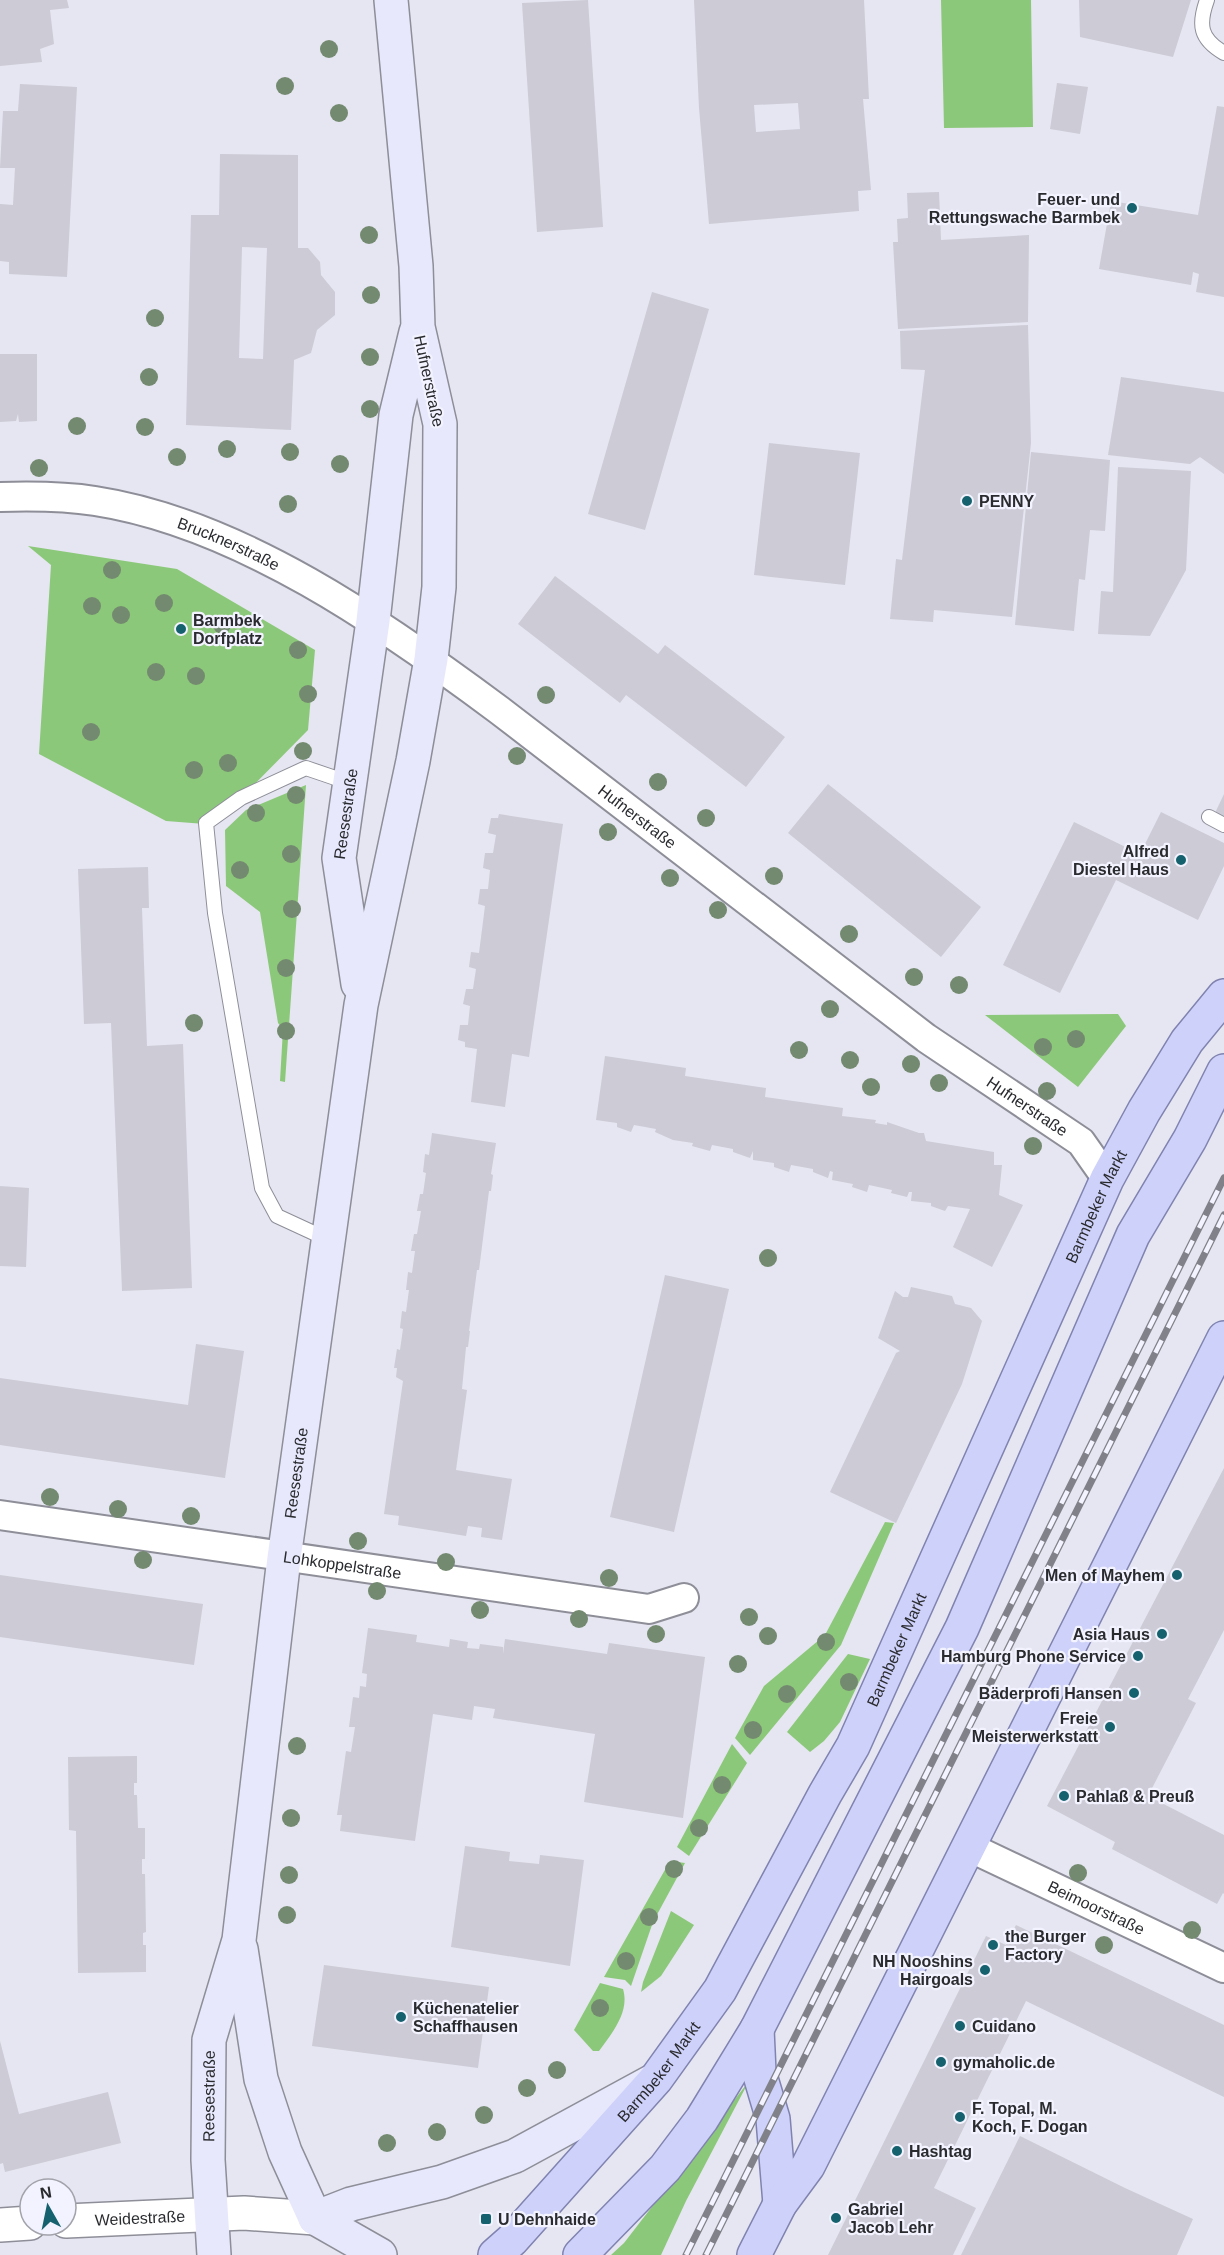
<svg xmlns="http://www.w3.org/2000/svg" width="1224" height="2255" font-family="Arial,sans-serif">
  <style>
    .green { fill: #8cc879 }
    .building { fill: #cccbd6; fill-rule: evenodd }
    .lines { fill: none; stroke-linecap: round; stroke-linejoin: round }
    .service-casing { stroke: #8d8e98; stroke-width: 16 }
    .minor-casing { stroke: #8d8e98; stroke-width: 32 }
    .tertiary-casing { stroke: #8d8e98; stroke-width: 36 }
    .secondary-casing { stroke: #8d8e98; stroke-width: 36 }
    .primary-casing { stroke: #8083b0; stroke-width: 36 }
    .service { stroke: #fff; stroke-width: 14 }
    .minor { stroke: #fff; stroke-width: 28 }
    .tertiary { stroke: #fff; stroke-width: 33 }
    .secondary { stroke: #e7e8fc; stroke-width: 33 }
    .primary { stroke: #ced1f9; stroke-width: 33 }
    .rail-casing { stroke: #818289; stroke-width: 7 }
    .rail { stroke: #f2f3fe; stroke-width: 4.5; stroke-dasharray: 14; stroke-linecap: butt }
    .tree { fill: #748a70 }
    .poi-dot { fill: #15616d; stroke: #f2f3fe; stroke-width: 2 }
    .labels { text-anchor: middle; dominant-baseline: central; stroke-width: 4.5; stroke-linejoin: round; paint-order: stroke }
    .poi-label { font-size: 16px; font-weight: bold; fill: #2a2b2f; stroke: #f2f3fe; text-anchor: start }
    .street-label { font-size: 16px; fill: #2a2b2f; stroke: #f2f3fe }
  </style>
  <rect width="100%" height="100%" fill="#e5e6f1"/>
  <path class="green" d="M941 0H1031L1033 127 944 128Z
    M28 546 177 569 315 650 308 730 241 798 205 824 166 821 39 754 51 565Z
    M306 785 285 1082 280 1081 283 1029 278 1023 260 912 226 886 225 830 246 810Z
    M1118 1014 1126 1026 1078 1087 985 1015Z
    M885 1522 894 1523 841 1645 750 1755 735 1738 764 1686 825 1635Z
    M848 1654 870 1659 840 1722 824 1741 810 1752 787 1732Z
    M732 1744 747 1763 689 1856 677 1847Z
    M670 1861 685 1863 653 1922 631 1986 625 1980 604 1977Z
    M671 1911 694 1925 661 1976 641 1992 643 1982Z
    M600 1983 623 1989C630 2012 612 2033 599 2051H593L574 2030Z
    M749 2081 686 2201 661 2255H611L624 2243Z"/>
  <path class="building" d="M0 0H67L69 8 50 10 54 44 40 49 42 62 0 66Z
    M588 0 603 227 537 232 522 3Z
    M694 0H864L869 99H863L871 190 858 191 859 211 709 224 699 108ZM798 103 800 129 756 132 754 105Z
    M1079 0H1191L1173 57 1080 37Z
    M1057 83 1088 87 1080 134 1050 129Z
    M20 84 77 87 67 277 9 274V262L0 261V204L13 205 15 168H0L3 111H18Z
    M1217 106 1224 107V297L1196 292 1199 274 1193 272 1191 285 1099 269 1111 201 1198 215Z
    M220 154 298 155V248H308L320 262 321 275 335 292V315L317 330 311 353 294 360 291 430 186 425 191 215H219ZM242 247 267 248 263 359 239 358Z
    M939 192 941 240 1029 235 1028 322 898 329 893 242H898L897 219 908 218 907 193Z
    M652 292 709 309 645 530 588 514Z
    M1028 325 1031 443 1012 617 934 610 933 622 890 619 896 559 902 560 925 370 901 369 900 331Z
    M0 354H37V421L19 422 18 414 16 421 0 422Z
    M1121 377 1224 392V474L1200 457 1190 464 1108 455Z
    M769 443 860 453 845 585 754 575Z
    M1031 452 1110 460 1105 531 1090 530 1085 580 1079 579 1074 631 1015 625Z
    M1118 467 1191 471 1186 570 1150 636 1098 634 1101 591 1113 592Z
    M555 576 658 654 665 645 785 737 746 787 626 695 620 703 518 624Z
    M828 784 981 907 941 957 788 833Z
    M1224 794V818L1215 813Z
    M1161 812 1224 843V866L1198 920 1116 880 1060 993 1003 965 1074 822 1140 854Z
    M499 814 563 824 529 1057 512 1054 505 1107 471 1102 477 1049 465 1047V1042L458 1040 460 1025H468L470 1006 463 1004 466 989H473L476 969 469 967 471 952 479 953 485 906 478 904 480 889H488L490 870 483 868 485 853H493L496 835 488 833 491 818H498Z
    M148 867 149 908H142L147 1046 183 1044 192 1288 122 1291 111 1023 84 1024 78 869Z
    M605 1056 686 1068 685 1076 766 1088 765 1097 843 1108 842 1116 876 1120 875 1123 887 1125V1122L919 1133H924L926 1141 994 1152V1165H1002L999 1195 1023 1205 992 1267 953 1247 970 1209 948 1206 945 1211 931 1206V1203L911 1201 912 1192H909L907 1197 891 1193 892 1190 869 1185 867 1192 852 1187 853 1184 832 1180 833 1172 830 1171 828 1178 813 1172V1169L791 1165 789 1172 774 1167V1163L753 1160V1151L750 1158 733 1152V1149L712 1145 710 1151 692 1146 693 1143 673 1140 655 1132 656 1129 634 1125 631 1132 617 1127V1123L596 1120Z
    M432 1133 496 1143 491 1174 493 1175 491 1191H489L479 1270H477L469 1331H470L468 1347H466L462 1389 467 1390 456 1470 512 1479 502 1540 481 1537 482 1528 468 1526 466 1536 398 1525 399 1516 384 1514 403 1381 396 1377 397 1368H394L397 1349 400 1350 403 1329 400 1328 402 1311 406 1312 409 1290H406L408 1272 412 1273 415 1251H411L414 1234H417L421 1211H417L420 1194H423L426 1173 423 1172 425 1154 429 1155Z
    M0 1186 29 1188 26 1267 0 1266Z
    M665 1275 729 1289 674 1532 610 1517Z
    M911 1287 952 1296 955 1304 971 1308 982 1321 962 1384 896 1523 830 1492 896 1353 900 1351 878 1338 895 1291 903 1297H908Z
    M196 1344 244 1351 225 1478 0 1445V1378L188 1405Z
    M1224 1468V1630L1188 1699 1196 1703 1148 1796 1224 1835V1894L1223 1893 1217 1904 1112 1849 1115 1842 1047 1806Z
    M0 1575 203 1604 194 1665 0 1637Z
    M368 1628 417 1635 416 1642 449 1647 450 1639 468 1642 467 1648 479 1649 480 1644 503 1647V1654L505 1639 607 1654 609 1643 705 1657 683 1818 584 1802 595 1734 493 1718 495 1709 474 1706 472 1720 433 1714 415 1841 340 1831 342 1815H337L346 1751 351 1752 355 1727H349L353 1697 359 1698 360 1686 366 1687 367 1674 362 1673Z
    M137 1756V1783H134V1795H137L138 1828H145V1859H142V1874H145L146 1932 143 1933V1945H146V1972L78 1973 76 1831 69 1830 68 1757Z
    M465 1846 510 1852 509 1861 539 1864 540 1855 584 1860 570 1966 451 1947Z
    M1016 1925 1224 2025V2097L1026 2001 934 2188 976 2208 953 2255H828L986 1936 1006 1945Z
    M324 1965 489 1987 478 2068 312 2046Z
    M0 2041 19 2114 108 2092 121 2143 5 2172 3 2163 0 2164Z
    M1020 2136 1125 2188 1193 2219 1177 2255H961Z"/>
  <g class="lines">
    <g class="service-casing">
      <path id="service" d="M1207 0C1198 25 1200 39 1224 53
        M1209 817 1224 825
        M329 1240 277 1216 262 1188 215 913 206 823 241 798 306 768 350 783"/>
    </g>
    <g class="minor-casing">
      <g id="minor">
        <path id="s1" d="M0 497C32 496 63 496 95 501 239 523 385 625 499 710L926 1038 1081 1142 1107 1179"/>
        <path id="s2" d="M0 1515 649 1609 684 1598"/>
        <path id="s3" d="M969 1847 1224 1968"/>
      </g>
    </g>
    <g class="tertiary-casing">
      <g id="tertiary">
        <path id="s4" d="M66 2221 244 2213 315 2218"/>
        <path d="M0 2225 30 2223"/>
      </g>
    </g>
    <g class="secondary-casing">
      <g id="secondary">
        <path id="s5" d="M358 984 339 858 373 621 396 415 416 332"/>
        <path d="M241 1949 261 2079 285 2152 315 2218"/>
        <path d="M315 2218 351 2204 442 2182 515 2156 651 2082"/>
        <path d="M315 2218 380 2255"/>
        <path id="s6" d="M214 2255 208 2160 209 2040 239 1940 284 1558 361 1005 413 761 431 659 439 587 440 424 418 327 416 266 391 0"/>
      </g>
    </g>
    <g class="primary-casing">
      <g id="primary">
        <path d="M757 2029 759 2072 773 2119 780 2204"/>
        <path id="s7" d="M495 2255 512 2240 656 2079 720 1990 825 1794 853 1746 1107 1179 1144 1111 1187 1041 1224 996"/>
        <path d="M580 2255 665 2168 702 2119 757 2029 962 1628 1133 1235 1190 1139 1224 1071"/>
        <path d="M754 2255 780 2204 808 2166 1224 1338"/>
      </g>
    </g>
    <use href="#service" class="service"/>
    <use href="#minor" class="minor"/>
    <use href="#tertiary" class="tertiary"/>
    <use href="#secondary" class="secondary"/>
    <use href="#primary" class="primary"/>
    <g class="rail-casing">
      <path id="rail" d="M686 2255 1224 1178
        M706 2255 1224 1215"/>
    </g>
    <use href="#rail" class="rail"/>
  </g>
  <g class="tree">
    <circle cx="329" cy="49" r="9"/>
    <circle cx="285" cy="86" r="9"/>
    <circle cx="339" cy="113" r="9"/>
    <circle cx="369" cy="235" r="9"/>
    <circle cx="371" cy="295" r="9"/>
    <circle cx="155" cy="318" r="9"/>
    <circle cx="370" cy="357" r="9"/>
    <circle cx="149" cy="377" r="9"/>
    <circle cx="370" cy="409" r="9"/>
    <circle cx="77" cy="426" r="9"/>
    <circle cx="145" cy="427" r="9"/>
    <circle cx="227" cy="449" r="9"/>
    <circle cx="290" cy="452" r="9"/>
    <circle cx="177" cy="457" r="9"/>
    <circle cx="340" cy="464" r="9"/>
    <circle cx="39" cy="468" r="9"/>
    <circle cx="288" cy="504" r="9"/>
    <circle cx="112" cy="570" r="9"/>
    <circle cx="164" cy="603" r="9"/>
    <circle cx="92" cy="606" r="9"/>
    <circle cx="121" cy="615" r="9"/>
    <circle cx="222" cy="625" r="9"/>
    <circle cx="298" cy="650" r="9"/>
    <circle cx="156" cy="672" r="9"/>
    <circle cx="196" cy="676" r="9"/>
    <circle cx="308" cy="694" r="9"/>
    <circle cx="546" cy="695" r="9"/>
    <circle cx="91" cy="732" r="9"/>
    <circle cx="303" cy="751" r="9"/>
    <circle cx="517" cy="756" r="9"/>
    <circle cx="228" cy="763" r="9"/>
    <circle cx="194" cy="770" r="9"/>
    <circle cx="658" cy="782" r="9"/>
    <circle cx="296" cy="795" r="9"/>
    <circle cx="256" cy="813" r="9"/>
    <circle cx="706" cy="818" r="9"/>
    <circle cx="608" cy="832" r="9"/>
    <circle cx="291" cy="854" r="9"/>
    <circle cx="240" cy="870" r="9"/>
    <circle cx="774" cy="876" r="9"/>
    <circle cx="670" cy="878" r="9"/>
    <circle cx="292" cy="909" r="9"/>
    <circle cx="718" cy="910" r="9"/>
    <circle cx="849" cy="934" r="9"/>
    <circle cx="286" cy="968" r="9"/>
    <circle cx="914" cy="977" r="9"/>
    <circle cx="959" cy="985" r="9"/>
    <circle cx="830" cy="1009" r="9"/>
    <circle cx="194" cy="1023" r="9"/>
    <circle cx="286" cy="1031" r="9"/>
    <circle cx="1076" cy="1039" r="9"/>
    <circle cx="1043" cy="1047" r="9"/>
    <circle cx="799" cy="1050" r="9"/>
    <circle cx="850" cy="1060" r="9"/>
    <circle cx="911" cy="1064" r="9"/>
    <circle cx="939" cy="1083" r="9"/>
    <circle cx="871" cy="1087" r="9"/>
    <circle cx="1047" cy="1091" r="9"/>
    <circle cx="1033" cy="1146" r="9"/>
    <circle cx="768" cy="1258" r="9"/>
    <circle cx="50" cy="1497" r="9"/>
    <circle cx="118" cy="1509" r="9"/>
    <circle cx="191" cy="1516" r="9"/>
    <circle cx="358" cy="1541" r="9"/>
    <circle cx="143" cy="1560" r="9"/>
    <circle cx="446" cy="1562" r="9"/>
    <circle cx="609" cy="1578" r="9"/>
    <circle cx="377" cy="1591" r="9"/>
    <circle cx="480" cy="1610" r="9"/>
    <circle cx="749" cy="1617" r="9"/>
    <circle cx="579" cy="1619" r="9"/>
    <circle cx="656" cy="1634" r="9"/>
    <circle cx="768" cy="1636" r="9"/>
    <circle cx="826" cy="1642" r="9"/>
    <circle cx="738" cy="1664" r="9"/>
    <circle cx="849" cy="1682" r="9"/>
    <circle cx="787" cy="1694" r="9"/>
    <circle cx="753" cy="1730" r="9"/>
    <circle cx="297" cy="1746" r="9"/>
    <circle cx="722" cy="1785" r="9"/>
    <circle cx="291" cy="1818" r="9"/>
    <circle cx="699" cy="1828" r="9"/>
    <circle cx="674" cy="1869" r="9"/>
    <circle cx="1078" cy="1873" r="9"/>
    <circle cx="289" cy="1875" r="9"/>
    <circle cx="287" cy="1915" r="9"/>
    <circle cx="649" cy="1917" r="9"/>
    <circle cx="1192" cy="1930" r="9"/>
    <circle cx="1104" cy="1945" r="9"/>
    <circle cx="626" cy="1961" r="9"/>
    <circle cx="600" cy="2008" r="9"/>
    <circle cx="557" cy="2070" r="9"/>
    <circle cx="527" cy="2088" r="9"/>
    <circle cx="484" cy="2115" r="9"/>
    <circle cx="437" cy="2132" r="9"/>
    <circle cx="387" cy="2143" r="9"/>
  </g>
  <g class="poi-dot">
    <circle cx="1132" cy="208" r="6"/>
    <circle cx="967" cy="501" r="6"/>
    <circle cx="181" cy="629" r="6"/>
    <circle cx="1181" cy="860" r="6"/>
    <circle cx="1177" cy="1575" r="6"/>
    <circle cx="1162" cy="1634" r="6"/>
    <circle cx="1138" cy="1656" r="6"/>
    <circle cx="1134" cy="1693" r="6"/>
    <circle cx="1110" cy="1727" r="6"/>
    <circle cx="1064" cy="1796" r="6"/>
    <circle cx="993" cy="1945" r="6"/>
    <circle cx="985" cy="1970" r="6"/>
    <circle cx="401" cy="2017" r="6"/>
    <circle cx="960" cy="2026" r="6"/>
    <circle cx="941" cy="2062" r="6"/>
    <circle cx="960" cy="2117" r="6"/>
    <circle cx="897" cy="2151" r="6"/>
    <circle cx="836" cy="2218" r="6"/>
    <rect x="480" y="2213" width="12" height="12" rx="3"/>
  </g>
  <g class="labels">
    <g class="poi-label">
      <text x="1120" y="199" text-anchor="end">Feuer- und<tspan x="1120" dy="18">Rettungswache Barmbek</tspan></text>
      <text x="979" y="501">PENNY</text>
      <text x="193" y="620">Barmbek<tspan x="193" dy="18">Dorfplatz</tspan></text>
      <text x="1169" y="851" text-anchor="end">Alfred<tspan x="1169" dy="18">Diestel Haus</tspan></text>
      <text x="1165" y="1575" text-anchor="end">Men of Mayhem</text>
      <text x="1150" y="1634" text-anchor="end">Asia Haus</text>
      <text x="1126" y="1656" text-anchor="end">Hamburg Phone Service</text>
      <text x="1122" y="1693" text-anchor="end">Bäderprofi Hansen</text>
      <text x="1098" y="1718" text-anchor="end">Freie<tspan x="1098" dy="18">Meisterwerkstatt</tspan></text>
      <text x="1076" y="1796">Pahlaß &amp; Preuß</text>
      <text x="1005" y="1936">the Burger<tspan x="1005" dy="18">Factory</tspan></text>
      <text x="973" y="1961" text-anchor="end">NH Nooshins<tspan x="973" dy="18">Hairgoals</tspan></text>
      <text x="413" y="2008">Küchenatelier<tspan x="413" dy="18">Schaffhausen</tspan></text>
      <text x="972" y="2026">Cuidano</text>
      <text x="953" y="2062">gymaholic.de</text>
      <text x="972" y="2108">F. Topal, M.<tspan x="972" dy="18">Koch, F. Dogan</tspan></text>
      <text x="909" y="2151">Hashtag</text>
      <text x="848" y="2209">Gabriel<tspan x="848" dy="18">Jacob Lehr</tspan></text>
      <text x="498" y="2219">U Dehnhaide</text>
    </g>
    <g class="street-label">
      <text transform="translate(429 381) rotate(78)">Hufnerstraße</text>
      <text stroke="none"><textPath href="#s1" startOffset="236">Brucknerstraße</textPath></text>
      <text stroke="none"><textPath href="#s5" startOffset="172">Reesestraße</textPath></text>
      <text stroke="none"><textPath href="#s1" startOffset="729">Hufnerstraße</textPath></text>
      <text stroke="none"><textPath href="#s1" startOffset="1215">Hufnerstraße</textPath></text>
      <text stroke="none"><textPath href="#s7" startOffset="1218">Barmbeker Markt</textPath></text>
      <text stroke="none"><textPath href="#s6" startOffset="790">Reesestraße</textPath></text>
      <text stroke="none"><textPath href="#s2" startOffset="346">Lohkoppelstraße</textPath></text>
      <text stroke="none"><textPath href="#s7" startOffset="732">Barmbeker Markt</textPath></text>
      <text stroke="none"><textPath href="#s3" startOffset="141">Beimoorstraße</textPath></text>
      <text stroke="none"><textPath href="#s7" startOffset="246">Barmbeker Markt</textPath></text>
      <text stroke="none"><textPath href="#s6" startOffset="159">Reesestraße</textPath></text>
      <text stroke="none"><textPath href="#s4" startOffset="74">Weidestraße</textPath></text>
    </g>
  </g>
  <g transform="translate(48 2207) rotate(351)"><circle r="28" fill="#f2f3fe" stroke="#a2a3ab" stroke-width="1.5"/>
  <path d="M0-4.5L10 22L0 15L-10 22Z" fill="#15616d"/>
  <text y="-9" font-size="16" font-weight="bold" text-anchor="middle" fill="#2a2b2f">N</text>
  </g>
</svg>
